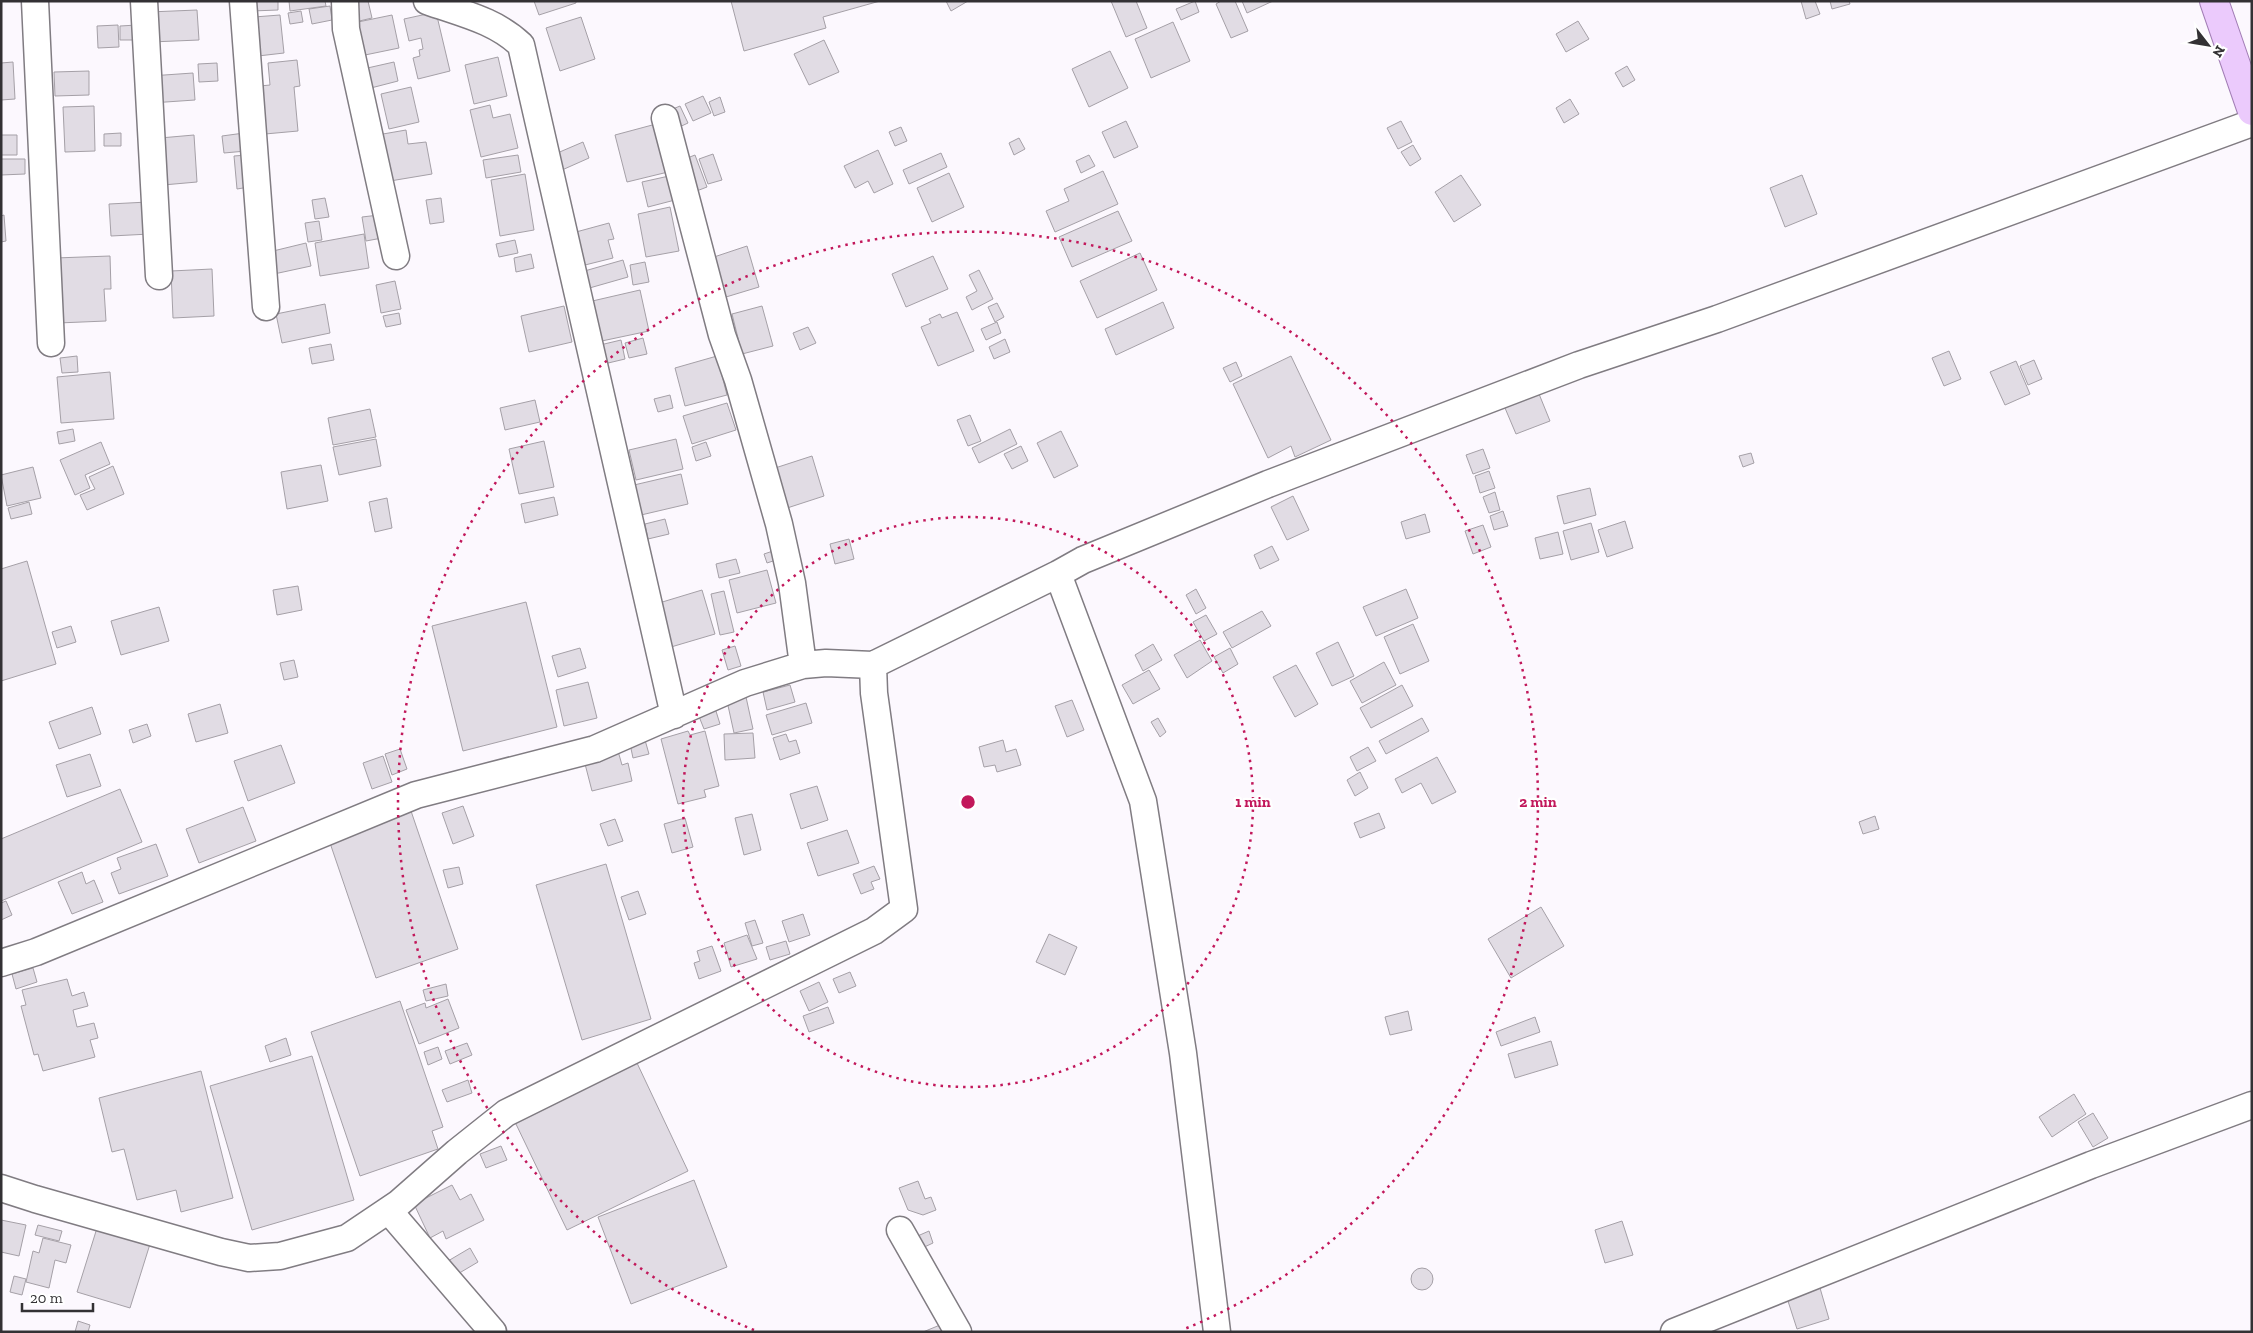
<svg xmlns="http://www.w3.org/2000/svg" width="2253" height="1333" font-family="'Zilla Slab',serif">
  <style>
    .building { fill: #e1dce4; stroke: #a5a0a7 }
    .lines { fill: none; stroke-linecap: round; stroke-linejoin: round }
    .minor-casing { stroke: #807c82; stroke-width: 29 }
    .major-casing { stroke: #a27eb5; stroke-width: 30 }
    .minor { stroke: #fff; stroke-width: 26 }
    .major { stroke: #ebcafc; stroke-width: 28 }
    .ring { fill: none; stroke: #c2185b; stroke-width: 2.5; stroke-dasharray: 2.5 5 }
    .centre { fill: #c2185b; stroke: #fff; stroke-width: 2.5 }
    .ring-label { font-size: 15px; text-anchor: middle; font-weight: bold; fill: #c2185b; stroke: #fff; stroke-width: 4.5; stroke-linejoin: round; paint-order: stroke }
  </style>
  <rect width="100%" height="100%" fill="#fcf8fe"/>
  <path class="building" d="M252 1H278V10L252 11Z
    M289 1H325L326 6 290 11Z
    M348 1H368L372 18 351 23Z
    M534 1H576V3L539 15Z
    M731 1H880L823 17 826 28 744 51Z
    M946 1H968L951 11Z
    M1111 1H1136L1147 28 1126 37Z
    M1195 1 1199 12 1181 20 1176 9Z
    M1221 1H1235L1248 31 1231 38 1216 4Z
    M1242 1H1273L1247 13Z
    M1801 1H1815L1820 14 1806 19Z
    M1830 1H1849L1850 4 1832 9Z
    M330 6 332 20 312 24 309 9Z
    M197 10 199 40 151 42 149 12Z
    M301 11 303 22 290 24 288 13Z
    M436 12 450 71 418 79 413 58 420 56 419 50 423 49 421 38 409 41 404 19Z
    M280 15 284 53 258 56 254 17Z
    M392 15 399 48 365 55 358 22Z
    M581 17 595 59 560 71 546 28Z
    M1578 21 1589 39 1566 52 1556 34Z
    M1173 22 1190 61 1151 78 1135 39Z
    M118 25 119 47 98 48 97 26Z
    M137 25V40H120V26Z
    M824 40 839 72 809 85 794 54Z
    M1110 51 1128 88 1089 107 1072 69Z
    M498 57 507 96 474 104 465 65Z
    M297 60 300 86 294 87 298 131 265 134 260 86 270 85 268 63Z
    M13 62 15 99 1 100V63Z
    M394 62 398 81 367 89 363 69Z
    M217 63 218 81 199 82 198 64Z
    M1627 66 1635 80 1623 87 1615 73Z
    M89 71V95L55 96 54 72Z
    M193 73 195 100 151 103 150 76Z
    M411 87 419 122 389 129 381 94Z
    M703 96 711 113 693 121 685 104Z
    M720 97 725 112 714 116 709 102Z
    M1570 99 1579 114 1564 123 1556 108Z
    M490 105 493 118 510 114 518 148 481 157 470 110Z
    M94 106 95 151 65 152 63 107Z
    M680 106 688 123 675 129 668 111Z
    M1126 121 1138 147 1114 158 1102 132Z
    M1401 121 1412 142 1398 149 1387 128Z
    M656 124 668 172 627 182 615 135Z
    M901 127 907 141 895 146 889 132Z
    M406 130 408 144 426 142 432 174 390 181 383 134Z
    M121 133V146H104V134Z
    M244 133 246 151 224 153 222 136Z
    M1 135H17V155H1Z
    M194 135 197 182 163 185 160 138Z
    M1019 138 1025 149 1014 155 1009 143Z
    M583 142 589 158 562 170 555 154Z
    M1413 145 1421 159 1410 166 1401 152Z
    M878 150 893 184 874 193 868 181 855 188 844 166Z
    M941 153 947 167 909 184 903 170Z
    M713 154 722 180 708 184 699 159Z
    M247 155 249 187 237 189 234 156Z
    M518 155 521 172 486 178 483 160Z
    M695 155 707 187 694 192 682 160Z
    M1089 155 1095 166 1081 173 1076 161Z
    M1 159H25V174L1 175Z
    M1103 171 1118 204 1055 232 1046 211 1069 201 1064 189Z
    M949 173 964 207 932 222 917 188Z
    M525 174 534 230 500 236 491 180Z
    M1461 175 1481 205 1454 222 1435 192Z
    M1802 175 1817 214 1785 227 1770 188Z
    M669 176 675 200 648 207 642 182Z
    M325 198 329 217 315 219 312 200Z
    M441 198 444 222 430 224 426 200Z
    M148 202 150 234 111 236 109 204Z
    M670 207 679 251 646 257 638 214Z
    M1118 211 1132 241 1072 267 1059 237Z
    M4 215 6 241 1 242V216Z
    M379 215 382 238 366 241 362 217Z
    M319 221 322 240 308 242 305 223Z
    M609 223 614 239 608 240 613 258 585 265 576 232Z
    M364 234 369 268 320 276 315 243Z
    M515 240 518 253 499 257 496 244Z
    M306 243 311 266 274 274 269 252Z
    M747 246 759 287 726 297 714 257Z
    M1140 253 1157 290 1097 318 1080 281Z
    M531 254 534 268 516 272 514 258Z
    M110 256 111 289H104L106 321 58 323 55 258Z
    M933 256 948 289 906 307 892 274Z
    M623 260 628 277 586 289 581 272Z
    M645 262 649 282 633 285 630 265Z
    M212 269 214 316 173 318 171 271Z
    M979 270 993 299 972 310 966 297 977 291 969 275Z
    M395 281 401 309 381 313 376 285Z
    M640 290 649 331 597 342 588 302Z
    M1163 302 1174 328 1116 355 1105 329Z
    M997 303 1004 317 995 322 988 307Z
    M325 304 330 333 282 343 276 314Z
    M564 306 572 342 529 352 521 316Z
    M762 306 773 346 742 354 732 314Z
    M957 312 974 351 938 366 921 327 931 323 929 319 940 314 942 318Z
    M399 313 401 324 386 327 383 316Z
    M997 322 1001 333 986 340 981 329Z
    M808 327 816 343 800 350 793 333Z
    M643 338 647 354 629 358 625 343Z
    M1005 339 1010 352 994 359 989 347Z
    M621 340 625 359 604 364 600 345Z
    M331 344 334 360 312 364 309 348Z
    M1949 351 1961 379 1944 386 1932 358Z
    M77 356 78 372 62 373 60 358Z
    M717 356 727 395 685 406 675 368Z
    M1291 356 1331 440 1295 457 1291 446 1268 458 1233 384Z
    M2034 360 2042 379 2028 385 2020 366Z
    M2016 361 2030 394 2005 405 1990 372Z
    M1236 362 1242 376 1230 382 1223 368Z
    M110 372 114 419 61 423 57 377Z
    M1537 389 1550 421 1516 434 1505 408 1506 403Z
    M670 395 673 408 658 412 654 399Z
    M535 400 540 422 505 430 500 408Z
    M727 403 736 430 692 444 683 416Z
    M370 409 376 437 333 445 328 418Z
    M970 415 981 441 968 446 957 420Z
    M73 429 75 441 59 444 57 432Z
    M1010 429 1017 444 979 463 972 448Z
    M1061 431 1078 466 1054 478 1037 443Z
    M376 439 381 466 339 475 333 447Z
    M676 439 683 469 636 480 629 450Z
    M544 441 554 487 519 494 509 449Z
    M101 442 110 464 85 475 90 488 75 495 60 460Z
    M706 442 711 456 696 461 692 447Z
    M1021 446 1028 461 1012 469 1004 454Z
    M1483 449 1490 468 1473 474 1466 455Z
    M1751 453 1754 463 1743 467 1739 456Z
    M812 456 824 496 781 510 769 470Z
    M321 465 328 501 287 509 281 472Z
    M113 466 124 494 87 510 80 495 95 489 89 477Z
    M33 467 41 498 7 506 1 475Z
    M1489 471 1495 488 1480 493 1475 476Z
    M681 474 688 504 641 515 634 485Z
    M1590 488 1596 515 1564 524 1557 496Z
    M1495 492 1500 510 1489 513 1483 497Z
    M1293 496 1309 530 1287 540 1271 507Z
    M554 497 558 515 525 523 521 504Z
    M387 498 392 528 375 532 369 502Z
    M29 502 32 514 11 519 8 508Z
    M1503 511 1508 526 1494 530 1490 516Z
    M1425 514 1430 532 1406 539 1401 522Z
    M665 519 669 534 648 539 645 524Z
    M1625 521 1633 548 1607 557 1598 530Z
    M1591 523 1599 552 1571 560 1563 531Z
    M1483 525 1491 547 1473 554 1465 531Z
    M1558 532 1563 554 1540 559 1535 538Z
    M849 539 854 559 835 564 830 544Z
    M1272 546 1279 560 1260 569 1254 555Z
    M776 550 779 559 767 563 764 554Z
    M736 559 740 573 719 578 716 564Z
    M27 561 56 664 1 681V569Z
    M767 570 776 603 737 613 729 580Z
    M298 586 302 610 277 615 273 590Z
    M1196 589 1206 608 1196 614 1186 595Z
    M1406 589 1418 618 1376 636 1363 607Z
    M702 590 715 634 671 647 659 603Z
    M724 591 734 632 720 635 711 594Z
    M526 602 557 727 463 751 432 626Z
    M159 607 169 641 121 655 111 621Z
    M1262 611 1271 626 1232 648 1223 632Z
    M1206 615 1217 634 1204 641 1193 622Z
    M1413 624 1429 661 1400 674 1384 637Z
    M71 626 76 642 57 648 52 632Z
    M1200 640 1212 661 1187 678 1174 655Z
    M1338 642 1354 676 1332 686 1316 653Z
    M1153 644 1162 660 1143 671 1135 655Z
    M735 646 741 666 728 670 722 650Z
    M580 648 586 668 558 677 552 656Z
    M1230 648 1238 664 1223 673 1214 657Z
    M294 660 298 677 284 680 280 663Z
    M1384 662 1396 685 1362 703 1350 681Z
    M1296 665 1318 704 1295 717 1273 677Z
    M1149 670 1160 689 1133 704 1122 685Z
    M588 682 597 718 564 726 556 690Z
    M790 685 795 702 767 710 763 692Z
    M1402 685 1413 706 1371 728 1360 708Z
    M746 697 753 729 734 733 727 701Z
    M1072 700 1084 730 1067 737 1055 706Z
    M806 703 812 723 772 735 766 715Z
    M220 704 228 733 196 742 188 714Z
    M92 707 101 734 59 749 49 722Z
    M715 708 720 724 704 729 698 714Z
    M1158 718 1166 732 1160 737 1151 722Z
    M1422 718 1429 731 1386 754 1379 741Z
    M147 724 151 736 133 743 129 730Z
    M688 731 690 735 705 731 719 786 704 790 706 797 678 804 661 739Z
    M753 733 755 758 725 760 724 734Z
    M786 734 789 742 796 740 800 753 780 760 773 738Z
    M645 740 649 754 633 758 630 744Z
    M1003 740 1006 752 1016 749 1021 765 997 772 995 765 984 767 979 747Z
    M281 745 295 783 248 801 234 761Z
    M1368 747 1376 761 1357 771 1350 757Z
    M400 749 407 769 392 775 385 754Z
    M618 751 622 765 628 763 632 781 592 791 584 760Z
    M90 754 101 786 67 797 56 765Z
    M383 756 392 782 372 789 363 763Z
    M1437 757 1456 792 1432 804 1421 783 1402 793 1395 779Z
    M1360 772 1368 788 1355 796 1347 780Z
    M817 786 828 820 801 829 790 794Z
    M120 789 142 842 1 901V839Z
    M463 806 474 836 453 844 442 813Z
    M243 807 256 841 199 863 186 829Z
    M411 811 458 949 376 978 329 840Z
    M1379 813 1385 828 1360 838 1354 823Z
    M752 814 761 850 744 855 735 818Z
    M1875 816 1879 829 1863 834 1859 822Z
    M685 818 693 847 672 853 664 824Z
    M615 819 623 841 608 846 600 824Z
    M847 830 859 863 818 876 807 843Z
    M156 844 168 876 119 894 111 873 121 869 117 858Z
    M606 864 651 1019 582 1040 536 885Z
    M874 866 880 879 871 882 874 889 861 894 853 874Z
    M459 867 463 884 448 888 443 870Z
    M82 872 86 884 94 880 103 902 72 914 58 882Z
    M638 891 646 914 629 920 621 897Z
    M6 901 12 915 1 920V903Z
    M1541 907 1564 946 1511 978 1488 939Z
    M803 914 810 935 789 942 782 921Z
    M755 920 763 943 752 946 745 923Z
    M1049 934 1077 947 1065 975 1036 962Z
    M747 935 757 959 731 967 724 943Z
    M786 941 790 954 770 960 766 947Z
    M712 946 721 971 699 979 694 963 700 961 697 951Z
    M33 968 37 982 16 989 12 974Z
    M850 972 856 986 839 993 833 979Z
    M67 979 72 996 84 992 88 1006 73 1010 77 1027 94 1023 98 1038 90 1040 95 1057 43 1071 38 1054 34 1055 21 1006 26 1005 22 990Z
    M819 982 828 1002 809 1011 800 991Z
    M446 984 448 996 426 1001 423 990Z
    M448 999 459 1028 419 1044 406 1010 425 1003 426 1008Z
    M400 1001 443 1127 432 1131 438 1149 360 1176 311 1032Z
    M828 1007 834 1023 809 1032 803 1016Z
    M1408 1011 1412 1030 1390 1035 1385 1017Z
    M1535 1017 1540 1032 1501 1046 1496 1032Z
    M286 1038 291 1055 270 1062 265 1046Z
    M1551 1041 1558 1065 1515 1078 1508 1054Z
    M467 1043 472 1055 450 1064 445 1051Z
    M438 1047 442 1059 428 1065 424 1052Z
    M312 1056 354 1200 252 1230 210 1086Z
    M637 1063 688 1171 567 1230 515 1122Z
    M201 1071 233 1198 181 1212 176 1190 137 1200 124 1149 112 1152 99 1098Z
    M468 1080 472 1093 447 1102 442 1090Z
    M2074 1094 2086 1114 2052 1137 2039 1117Z
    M2093 1113 2108 1138 2093 1147 2078 1122Z
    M501 1146 507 1160 486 1168 480 1154Z
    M694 1180 727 1267 631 1304 598 1217Z
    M918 1181 925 1199 931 1197 936 1210 923 1215 908 1210 899 1188Z
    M452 1185 460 1200 471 1194 484 1220 446 1239 443 1231 430 1238 414 1204Z
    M1 1220 26 1225 19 1256 1 1252Z
    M1622 1221 1633 1255 1605 1263 1595 1230Z
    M38 1225 62 1231 59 1241 35 1235Z
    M97 1228 150 1244 130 1308 77 1292Z
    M929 1231 933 1243 918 1250 913 1238Z
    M43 1238 71 1245 66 1263 55 1260 49 1288 26 1282 33 1251 39 1253Z
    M470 1248 478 1262 456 1275 448 1261Z
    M1411 1279a11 11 0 1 1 22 0a11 11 0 1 1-22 0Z
    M14 1276 26 1279 22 1295 10 1292Z
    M1820 1288 1829 1319 1797 1329 1787 1298Z
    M78 1321 90 1325 88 1332H75Z
    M940 1325 942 1332H923Z"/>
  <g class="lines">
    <g class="minor-casing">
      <path id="minor" d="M35 1 51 343
        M144 1 159 276
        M243 1 266 307
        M345 1 346 29 396 256
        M427 1C460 13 495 20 521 45L674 715
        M665 118 722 335 738 380 779 524 792 583 803 665
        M1058 574 1143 801 1183 1053 1217 1332
        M1 963 36 952 416 795 595 749 745 683 803 665 826 663 873 665
        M1 1188 35 1199 221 1252 249 1258 280 1256 347 1238 399 1203 457 1152 506 1113 874 931 904 909 874 693 873 665 1058 574 1083 560 1268 484 1579 365 1717 319 2252 123
        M389 1211 493 1332
        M900 1230 958 1332
        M1674 1332 2091 1165 2252 1105"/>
    </g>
    <g class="major-casing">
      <path id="major" d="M2214 1 2252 111"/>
    </g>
    <use href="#minor" class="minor"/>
    <use href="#major" class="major"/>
  </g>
  <g class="ring">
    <circle cx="968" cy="802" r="285"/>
    <path d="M754 1330A570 570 0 1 1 1182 1330"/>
  </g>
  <circle cx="968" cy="802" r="8" class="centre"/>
  <g class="ring-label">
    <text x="1253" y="807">1 min</text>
    <text x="1538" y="807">2 min</text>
  </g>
  <rect width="2253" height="1333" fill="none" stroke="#333134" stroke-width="5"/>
  <g transform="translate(2208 45) rotate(121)" stroke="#ffffff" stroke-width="4" paint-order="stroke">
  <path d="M0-4L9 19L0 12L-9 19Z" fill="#333134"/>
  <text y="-8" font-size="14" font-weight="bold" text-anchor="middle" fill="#333134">N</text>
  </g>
  <path d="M22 1303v8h71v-8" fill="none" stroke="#333134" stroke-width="2.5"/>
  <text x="30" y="1303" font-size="15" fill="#333134" stroke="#ffffff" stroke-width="4" paint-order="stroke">20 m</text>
</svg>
